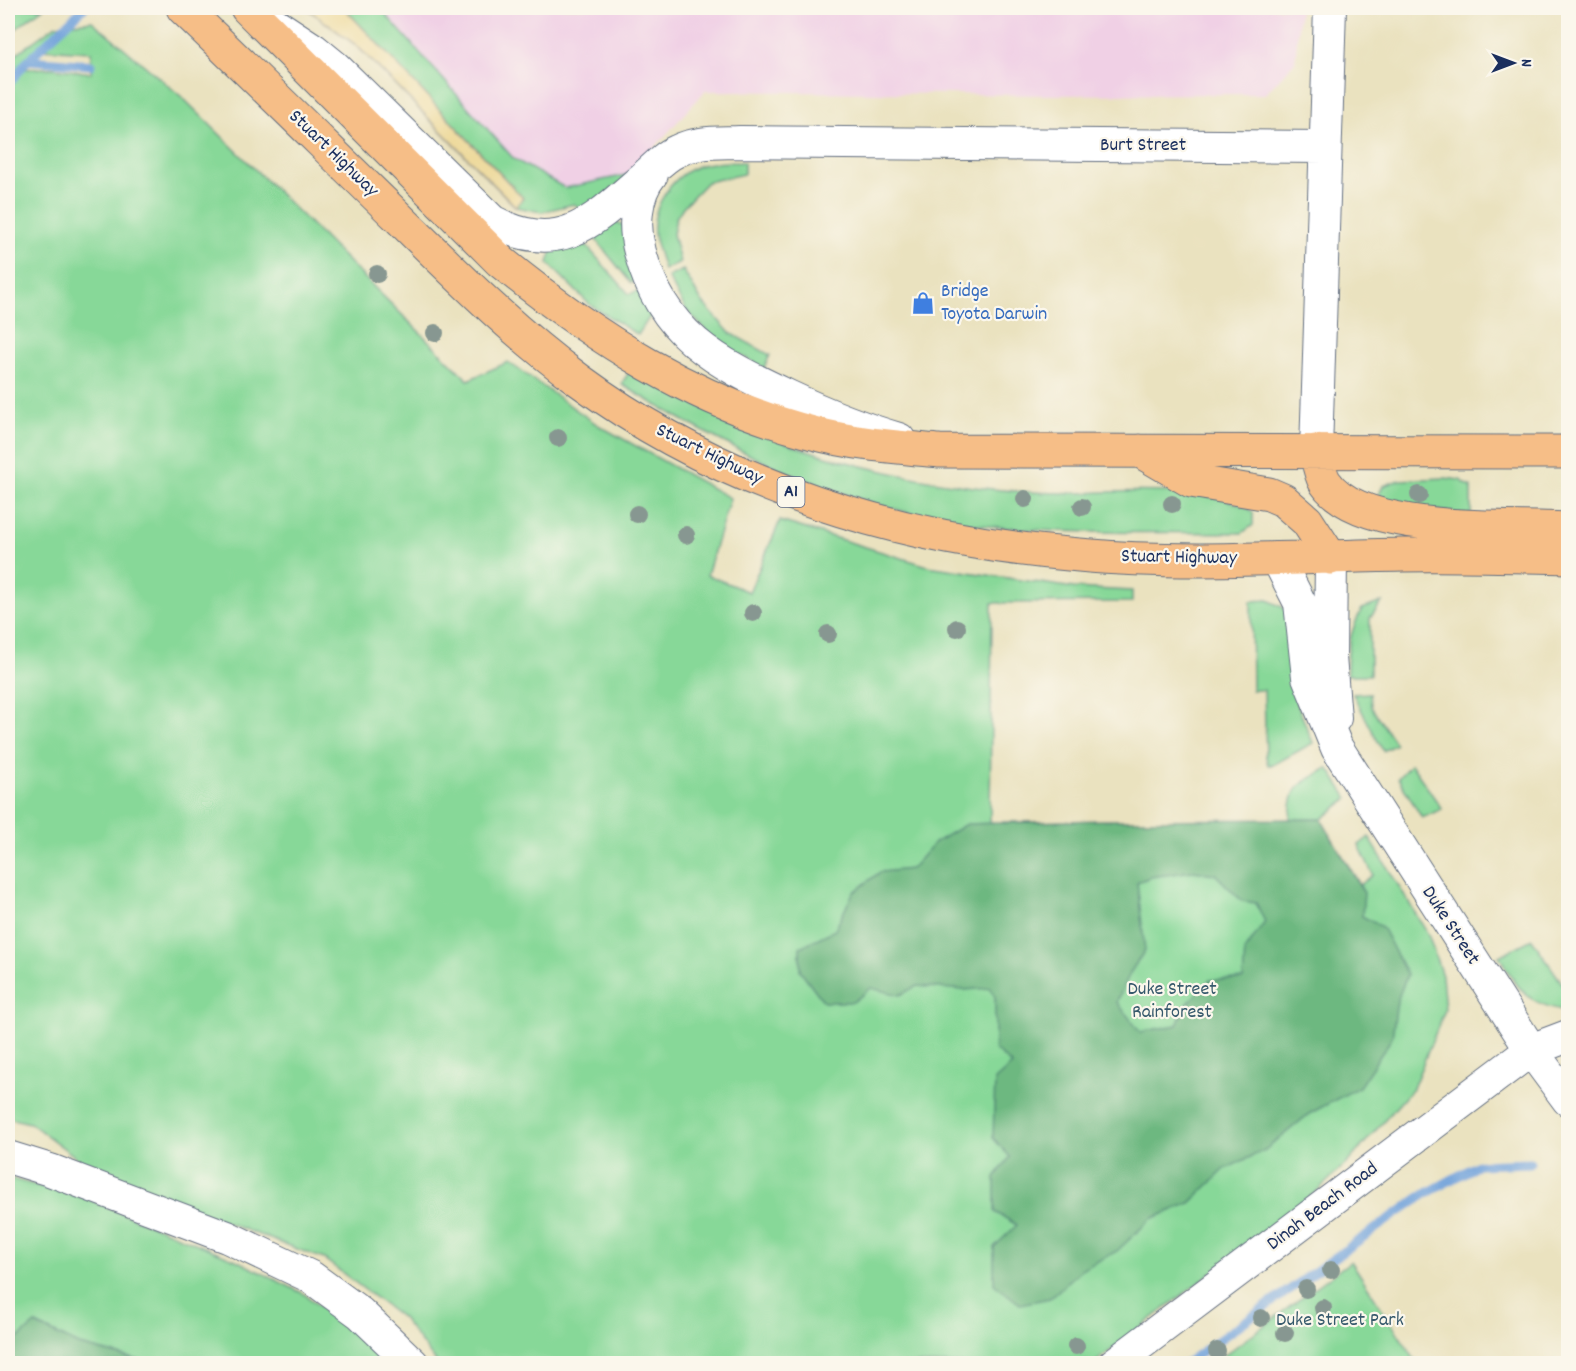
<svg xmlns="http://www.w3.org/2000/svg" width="1576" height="1371" font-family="Dekko,sans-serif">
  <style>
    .built { fill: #f0d0e5 }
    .green { fill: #87d898; stroke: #51847b; stroke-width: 1.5; fill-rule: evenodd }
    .forest { fill: #6db880; stroke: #44746f; stroke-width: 1.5; fill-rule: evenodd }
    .sand { fill: #eeda9e; stroke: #84847e; stroke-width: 1.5 }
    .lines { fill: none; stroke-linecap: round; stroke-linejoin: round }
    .stream { stroke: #70a1da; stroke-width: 9 }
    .street-casing { stroke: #636e80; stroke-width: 34 }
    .highway-casing { stroke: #636e80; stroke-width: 35 }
    .street { stroke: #fff; stroke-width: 32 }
    .highway { stroke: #f6be87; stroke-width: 33 }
    .tree { fill: #879791 }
    .labels { text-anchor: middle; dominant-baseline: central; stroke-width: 4.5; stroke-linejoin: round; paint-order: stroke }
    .shield { fill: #fbf7ec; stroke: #5e6b89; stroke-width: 1.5 }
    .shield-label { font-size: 18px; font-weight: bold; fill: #1b2f5e }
    .street-label { font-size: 20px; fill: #1b2f5e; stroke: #fbf7ec }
    .shop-label { font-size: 20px; fill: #366cbe; stroke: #fbf7ec; text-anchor: start }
    .park-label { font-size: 20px; fill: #36596c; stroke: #fbf7ec }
  </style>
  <rect width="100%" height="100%" fill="#fbf7ec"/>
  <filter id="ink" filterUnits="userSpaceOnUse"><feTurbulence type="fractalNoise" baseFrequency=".0167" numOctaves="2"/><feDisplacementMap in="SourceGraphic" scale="12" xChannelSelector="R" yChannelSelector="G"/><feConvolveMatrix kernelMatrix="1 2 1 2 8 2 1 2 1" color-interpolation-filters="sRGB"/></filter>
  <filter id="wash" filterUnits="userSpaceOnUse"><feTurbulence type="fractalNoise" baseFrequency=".008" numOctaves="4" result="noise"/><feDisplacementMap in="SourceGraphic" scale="24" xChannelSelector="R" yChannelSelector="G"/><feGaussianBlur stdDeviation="1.35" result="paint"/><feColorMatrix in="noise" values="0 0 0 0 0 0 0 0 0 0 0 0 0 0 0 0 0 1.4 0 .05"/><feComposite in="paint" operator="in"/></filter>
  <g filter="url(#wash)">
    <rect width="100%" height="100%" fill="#eae2bf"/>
    <path class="built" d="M380 8H1300L1295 62 1265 94 1040 95 705 91 631 174 565 189 514 159Z"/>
    <path class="green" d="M8 8H43L8 35Z
      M344 8H380L514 159 565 188 631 174 583 212 574 204 541 212 516 207 523 198Z
      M92 21 183 98 468 380 508 362 598 425 730 498 707 575 749 592 780 521 928 566 1074 588 1132 591V602L992 603 990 822 1290 820C1291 783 1299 786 1328 768L1348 798 1321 820 1360 885 1373 875 1359 845 1369 837 1428 934 1442 976 1445 1010 1413 1088 1348 1162 1317 1191 1093 1364 437 1363 402 1318 324 1259 101 1176 30 1123 8 1118V60L56 25ZM39 49 91 52V73L52 68 21 69Z
      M744 162V174L707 182 683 207 676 218 673 234 680 262 664 270C661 258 656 246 654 234 651 205 674 173 702 165 715 161 730 163 744 162Z
      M616 222 624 225 640 278 631 283 593 236Z
      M583 242 629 294 645 289 656 307 638 335 590 305 548 263 552 250Z
      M683 270 702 302 730 333 770 355 764 368 719 344 686 310 668 277Z
      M630 371C665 388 700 407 736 423 837 468 965 494 1076 493 1119 492 1219 485 1253 512V525L1242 533C1133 531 1012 538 906 512 803 487 711 439 621 384Z
      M1445 478 1460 480 1471 487V516L1381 502 1379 494 1383 486 1399 480Z
      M1268 600 1288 610 1297 704 1313 743 1273 765H1268L1266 757 1264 690H1252L1251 601Z
      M1382 602 1370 618V675H1347C1347 649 1350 631 1362 609Z
      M1370 693 1371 707 1396 744 1383 751 1353 694Z
      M1411 764 1442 809 1422 818 1398 778Z
      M1532 939 1568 992V1011C1527 1005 1519 990 1499 956Z
      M8 1178 85 1198 234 1259 304 1294 391 1363H149L79 1345 36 1324 8 1347Z
      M1351 1261 1417 1363H1214Z"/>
    <path class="forest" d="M1321 819 1364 893 1362 916 1382 927 1407 975 1397 1001 1392 1038 1359 1087 1309 1114 1265 1150 1225 1169 1190 1203 1151 1219 1117 1251 1081 1270 1050 1298 1020 1304 994 1284V1247L1017 1225 995 1212V1177L1010 1157 993 1138 995 1080 1012 1065 995 1050V997L990 988 964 990 917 986 900 995 871 988 853 1002H824L800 970V947L835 930 853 893 880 872 911 869 934 843 966 824 1102 820ZM1193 871 1215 874 1242 901 1256 903 1265 922 1245 950 1243 979 1210 980 1186 1005 1177 1025 1140 1032 1117 1002 1130 973 1145 950 1137 882 1151 877Z
      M35 1324 79 1345 149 1363H8V1347Z"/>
    <path class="sand" d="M306 8H344L523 198 516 207 357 46Z"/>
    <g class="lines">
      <path class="stream" d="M28 60 91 65
        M8 85 28 60 84 8
        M1185 1364 1420 1197 1478 1165 1530 1163"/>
    </g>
  </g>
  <g filter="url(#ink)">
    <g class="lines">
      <g class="street-casing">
        <path id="street" d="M269 20 313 49 335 67 492 221C560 257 593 222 644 177 654 168 665 156 677 151 696 141 719 143 740 142L1324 147
          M652 174C635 194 633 227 640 252 662 335 716 362 788 396 824 413 861 428 899 439
          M1316 451 1330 8
          M1277 558 1300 603 1308 677 1337 748 1531 1050 1568 1100
          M1331 558 1330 657 1335 718
          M8 1157 50 1170 227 1237 311 1277 360 1313 413 1364
          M1114 1364 1531 1050 1568 1036"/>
      </g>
      <g class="highway-casing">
        <path id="highway" d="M183 8C255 77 326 147 398 217 456 274 513 332 579 380 724 487 902 541 1079 555 1187 565 1295 557 1403 555 1458 554 1513 556 1568 557
          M247 8 500 261C593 337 696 403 813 433 854 444 897 447 939 451L1568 452
          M1140 451 1191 481 1269 494 1283 500 1307 521 1331 558
          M1316 451C1318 461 1320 474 1325 482 1361 536 1509 525 1568 529"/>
      </g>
      <use href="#street" class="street"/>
      <use href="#highway" class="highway"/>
    </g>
    <g class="tree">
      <circle cx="377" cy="274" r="9"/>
      <circle cx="435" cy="333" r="9"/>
      <circle cx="558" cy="438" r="9"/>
      <circle cx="1419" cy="495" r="9"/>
      <circle cx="1025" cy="499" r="9"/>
      <circle cx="1172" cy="504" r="9"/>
      <circle cx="1082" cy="507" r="9"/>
      <circle cx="637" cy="514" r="9"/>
      <circle cx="686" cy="535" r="9"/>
      <circle cx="753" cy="613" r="9"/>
      <circle cx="957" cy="628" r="9"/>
      <circle cx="828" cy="634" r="9"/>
      <circle cx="1331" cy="1270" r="9"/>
      <circle cx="1306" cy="1289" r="9"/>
      <circle cx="1323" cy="1308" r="9"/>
      <circle cx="1261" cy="1318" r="9"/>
      <circle cx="1285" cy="1333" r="9"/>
      <circle cx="1076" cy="1346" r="9"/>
      <circle cx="1217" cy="1351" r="9"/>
    </g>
  </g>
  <defs>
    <g id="shop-bare" transform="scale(1.8)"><path d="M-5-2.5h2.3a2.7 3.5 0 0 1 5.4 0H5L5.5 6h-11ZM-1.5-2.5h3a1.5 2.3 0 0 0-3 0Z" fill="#3f7fe0" stroke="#fbf7ec" stroke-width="2.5" paint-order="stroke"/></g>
  </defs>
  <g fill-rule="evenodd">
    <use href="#shop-bare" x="923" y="303"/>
  </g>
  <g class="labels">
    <rect class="shield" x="777.5" y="477" width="27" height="30" rx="4.5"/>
    <g class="shield-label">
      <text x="791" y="492">A1</text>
    </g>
    <g class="street-label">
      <text x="1143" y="146">Burt Street</text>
      <text transform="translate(333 154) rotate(44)">Stuart Highway</text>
      <text transform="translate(709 455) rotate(26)">Stuart Highway</text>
      <text transform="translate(1179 558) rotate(1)">Stuart Highway</text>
      <text transform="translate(1450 926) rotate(57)">Duke Street</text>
      <text transform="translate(1323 1207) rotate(-37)">Dinah Beach Road</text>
    </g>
    <g class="shop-label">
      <text x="941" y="292">Bridge<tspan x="941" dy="23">Toyota Darwin</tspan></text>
    </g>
    <g class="park-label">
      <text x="1172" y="990">Duke Street<tspan x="1172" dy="23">Rainforest</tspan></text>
      <text x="1340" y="1321">Duke Street Park</text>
    </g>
  </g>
  <rect width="1576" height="1371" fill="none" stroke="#fbf7ec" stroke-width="30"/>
  <g transform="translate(1513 63) rotate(90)" stroke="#fbf7ec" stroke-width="4.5" paint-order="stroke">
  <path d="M0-4.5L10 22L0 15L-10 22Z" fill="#1b2f5e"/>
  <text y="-9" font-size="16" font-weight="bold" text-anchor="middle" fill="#1b2f5e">N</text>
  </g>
</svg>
